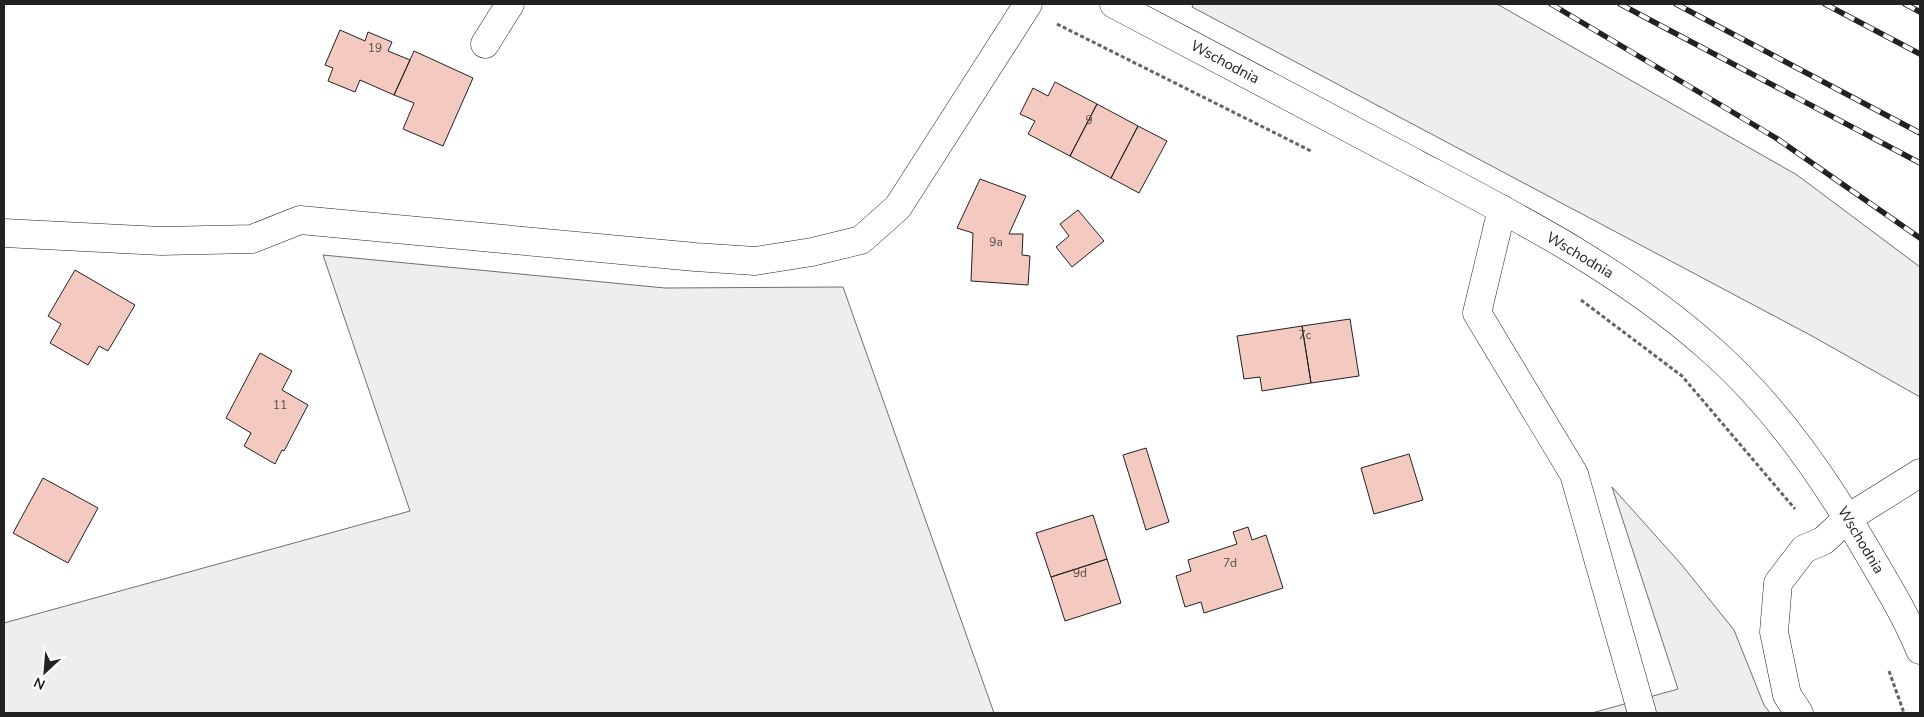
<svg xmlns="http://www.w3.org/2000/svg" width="1924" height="717" font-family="'Nunito Sans',sans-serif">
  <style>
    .green { fill: #eee; stroke: #6f6f6f }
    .building { fill: #f3c9c0; stroke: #222 }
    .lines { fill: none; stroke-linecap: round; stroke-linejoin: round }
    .minor-casing { stroke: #222; stroke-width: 29 }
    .highway-casing { stroke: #222; stroke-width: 29 }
    .path { stroke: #646464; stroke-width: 3; stroke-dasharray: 4 2.5; stroke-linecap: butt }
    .minor { stroke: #fff; stroke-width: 28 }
    .highway { stroke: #fff; stroke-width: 28 }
    .rail-casing { stroke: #222; stroke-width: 5.5 }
    .rail { stroke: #fff; stroke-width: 4; stroke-dasharray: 11; stroke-linecap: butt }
    .labels { text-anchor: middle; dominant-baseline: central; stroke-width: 4; stroke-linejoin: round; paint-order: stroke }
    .number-label { font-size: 12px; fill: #564c4a }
    .street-label { font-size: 15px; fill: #222; stroke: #fff }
  </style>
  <rect width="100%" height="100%" fill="#fff"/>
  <path class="green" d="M1193 4H1497L1797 175 1920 267V397L1812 336 1192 7Z
    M323 255 665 288 843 287 994 713H4V623L410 511Z
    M1612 487 1681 564 1734 630 1764 705 1770 713H1592L1678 689Z"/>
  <path class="building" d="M340 30 365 41 368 32 392 42 388 51 410 60 394 95 360 80 355 92 328 81 333 68 325 65Z
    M414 51 473 78 443 146 403 129 414 103 394 95Z
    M1055 82 1097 104 1070 156 1028 134 1035 121 1020 114 1033 88 1048 96Z
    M1097 104 1138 126 1111 178 1070 156Z
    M1138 126 1167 141 1139 193 1111 178Z
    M980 179 1026 196 1009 234H1023L1022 255 1030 256 1028 285 971 281 973 233 957 228Z
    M1078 210 1104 241 1072 267 1056 247 1069 236 1060 224Z
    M75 270 135 305 108 351 99 346 88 365 50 343 61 324 48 316Z
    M1350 319 1359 376 1311 383 1302 326Z
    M1302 326 1311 383 1262 391 1260 377 1244 379 1237 336Z
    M260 353 292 371 282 390 308 405 284 451 282 450 275 464 244 446 251 433 226 418Z
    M1146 448 1169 522 1146 530 1123 455Z
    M1409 454 1423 500 1374 514 1361 468Z
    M43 478 98 508 68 563 13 533Z
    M1093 515 1107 559 1051 577 1036 533Z
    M1248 527 1252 540 1266 535 1283 588 1204 613 1201 602 1185 607 1176 576 1191 571 1188 560 1237 544 1233 532Z
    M1107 559 1121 603 1065 621 1051 577Z"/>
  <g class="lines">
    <g class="minor-casing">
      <path id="minor" d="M485 44 510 4
        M1502 209 1477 313 1574 474 1642 713
        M4 233 161 241 252 239 300 220 695 257 755 261 812 252 861 240 898 207 1028 4
        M1799 713 1787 695 1774 632 1778 583 1804 549 1823 541 1848 518 1920 473"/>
    </g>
    <g class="highway-casing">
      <path id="highway" d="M1114 4C1215 57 1315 110 1415 163 1517 217 1621 270 1708 347 1776 406 1828 483 1873 561 1890 590 1907 618 1920 650"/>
    </g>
    <path class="path" d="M1057 24 1311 151
      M1581 300 1682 376 1795 509
      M1889 671 1904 713"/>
    <use href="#minor" class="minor"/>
    <use href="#highway" class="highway"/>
    <g class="rail-casing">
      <path id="rail" d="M1551 4 1776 138 1920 238
        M1620 4 1920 163
        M1676 4 1920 133
        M1825 4 1920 54
        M1905 4 1920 12"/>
    </g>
    <use href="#rail" class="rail"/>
  </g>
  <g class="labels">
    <g class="number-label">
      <text x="375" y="48">19</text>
      <text x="1089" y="120">9</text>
      <text x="996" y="242">9a</text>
      <text x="1305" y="335">7c</text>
      <text x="280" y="405">11</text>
      <text x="1230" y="563">7d</text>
      <text x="1080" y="573">9d</text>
    </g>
    <g class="street-label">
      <text transform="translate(1225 62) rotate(28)">Wschodnia</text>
      <text transform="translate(1580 255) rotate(31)">Wschodnia</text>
      <text transform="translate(1861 540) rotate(59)">Wschodnia</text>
    </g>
  </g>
  <rect width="1924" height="717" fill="none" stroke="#222222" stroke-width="10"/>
  <g transform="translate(45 672) rotate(206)" stroke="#ffffff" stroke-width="4" paint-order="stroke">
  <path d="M0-4L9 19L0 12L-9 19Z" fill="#222222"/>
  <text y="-8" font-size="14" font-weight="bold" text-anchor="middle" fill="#222222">N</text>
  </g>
</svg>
